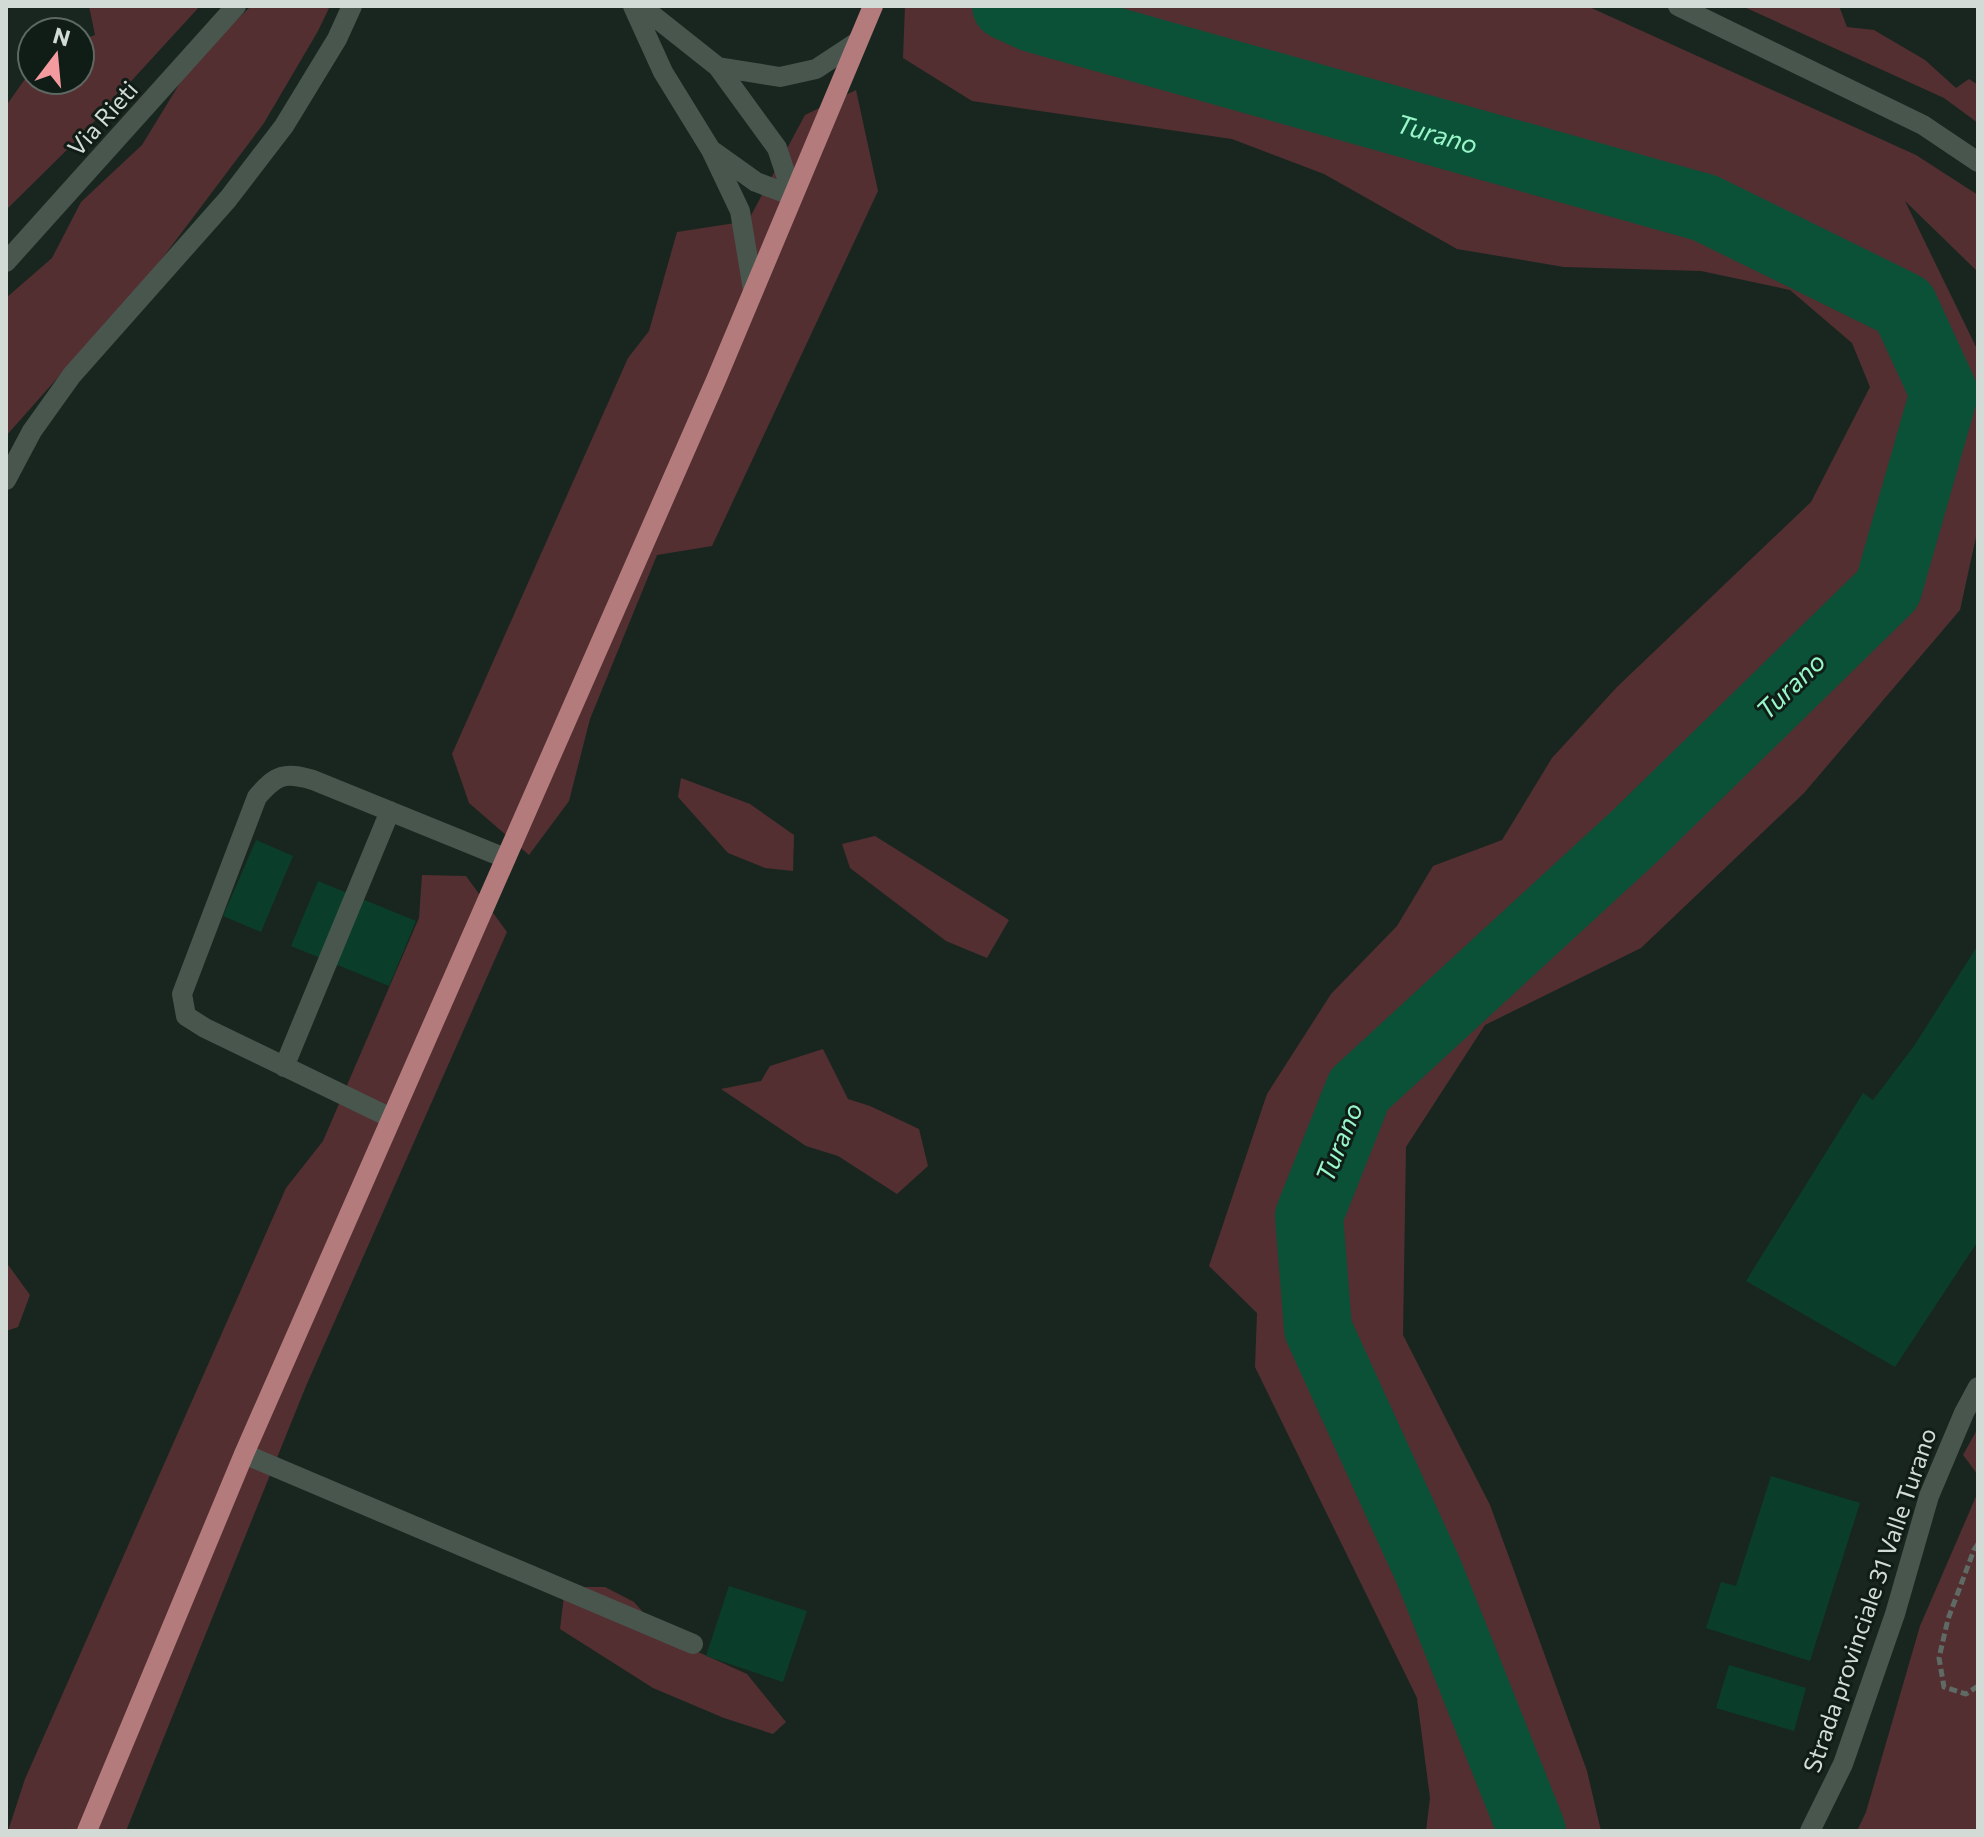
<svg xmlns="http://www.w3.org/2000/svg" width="1984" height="1837" font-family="Commissioner,sans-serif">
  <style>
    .green { fill: #532f31 }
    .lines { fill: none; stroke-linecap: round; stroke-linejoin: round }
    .river { stroke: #0a5137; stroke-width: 68 }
    .building { fill: #0a3e2a }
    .path { stroke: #5f6a64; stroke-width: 5; stroke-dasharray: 8 4; stroke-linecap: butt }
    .minor { stroke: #48564e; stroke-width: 20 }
    .major { stroke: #b47b7c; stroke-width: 20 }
    .labels { text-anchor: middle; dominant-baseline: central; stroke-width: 6; stroke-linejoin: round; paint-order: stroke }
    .street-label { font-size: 24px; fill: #d3dbd6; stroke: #101c16 }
    .water-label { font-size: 26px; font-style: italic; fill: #98f6c9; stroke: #101c16 }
  </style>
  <rect width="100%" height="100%" fill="#19261f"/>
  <path class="green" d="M89 6H200L80 137 6 210V106L32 69V80H80V41L95 35Z
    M251 6H330L318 31 264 123 155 268 6 436V298L52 258 81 202 142 145 191 65Z
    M905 6H1587L1916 155 1978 195V272L1905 201 1978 351V528L1960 610 1804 793 1641 948 1485 1025 1406 1147 1403 1335 1490 1505 1587 1771 1601 1831H1426L1430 1798 1417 1698 1255 1367 1257 1313 1209 1266 1267 1094 1331 994 1397 926 1433 866 1502 840 1552 758 1617 687 1811 502 1870 387 1852 343 1790 290 1701 271 1564 267 1457 249 1324 174 1232 139 972 101 903 58Z
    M1742 6H1794L1795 8 1839 6 1847 27 1874 30 1925 60 1956 88 1969 79 1978 85V123L1944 98Z
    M856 90 878 191 712 546 657 555 590 719 569 801 529 855 469 803 452 754 628 358 649 331 677 232 748 221 805 115Z
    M681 778 750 804 794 835 793 871 765 868 728 853 678 797Z
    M875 836 1009 920 987 958 946 941 850 868 842 844Z
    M422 875 466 876 507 932 306 1386 126 1831H8L25 1779 286 1188 323 1141 419 918Z
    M823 1049 848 1099 870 1106 919 1129 928 1166 897 1194 838 1156 806 1146 721 1089 761 1081 770 1066Z
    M6 1262 30 1295 18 1327 6 1331Z
    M1978 1428V1475L1963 1455Z
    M1978 1492V1831H1857L1866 1812 1920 1626Z
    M565 1587H605L634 1602 665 1637 747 1674 786 1722 773 1734 724 1718 653 1688 560 1629Z"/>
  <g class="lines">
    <path class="river" id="s1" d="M1006 6 1032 18 1705 208 1904 306 1944 393 1888 589 1635 836 1359 1090 1309 1216 1318 1329 1428 1570 1532 1831"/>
  </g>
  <path class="building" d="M256 840 293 856 261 932 223 916Z
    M318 881 416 921 389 986 291 946Z
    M1978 945V1241L1895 1367 1746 1281 1863 1093 1873 1100 1914 1046Z
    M1771 1476 1860 1503 1810 1661 1706 1628 1721 1582 1736 1586Z
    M729 1586 807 1611 783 1682 706 1656Z
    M1729 1665 1806 1688 1794 1731 1716 1708Z"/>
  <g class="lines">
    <path class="path" d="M1978 1544 1974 1550 1948 1619 1939 1658 1944 1687 1966 1694 1978 1686"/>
    <path class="minor" d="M633 6 663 72 711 150 740 211 753 290
      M641 6 718 67 777 148 793 196
      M1678 6 1923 125 1978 162
      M718 67 780 77 816 69 857 42
      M714 152 756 182 793 196
      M6 262 236 6
      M6 480 32 431 72 375 228 199 284 126 337 39 352 6
      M284 1067 390 811
      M391 1118 205 1028 186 1016 182 994 257 797C277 774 284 772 313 780L505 858
      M244 1454 693 1644
      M1810 1831 1843 1764 1895 1614 1929 1496 1964 1413 1978 1387"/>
    <path class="major" d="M87 1831 244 1454 716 380 873 6"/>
  </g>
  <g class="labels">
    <g class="street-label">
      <text transform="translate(102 118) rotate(-48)">Via Rieti</text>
      <text transform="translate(1869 1600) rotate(-71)">Strada provinciale 31 Valle Turano</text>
    </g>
    <g class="water-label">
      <text stroke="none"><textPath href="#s1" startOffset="450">Turano</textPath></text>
      <text transform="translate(1790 685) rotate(-44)">Turano</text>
      <text transform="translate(1338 1142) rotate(-68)">Turano</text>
    </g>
  </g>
  <rect width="1984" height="1837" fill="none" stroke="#d3dbd6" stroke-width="16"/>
  <g transform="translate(56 56) rotate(16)"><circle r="38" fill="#101c16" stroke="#5e6863" stroke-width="2"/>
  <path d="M0-6L14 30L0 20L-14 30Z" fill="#f49b9f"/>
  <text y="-12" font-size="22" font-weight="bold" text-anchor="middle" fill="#d3dbd6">N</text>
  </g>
</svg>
